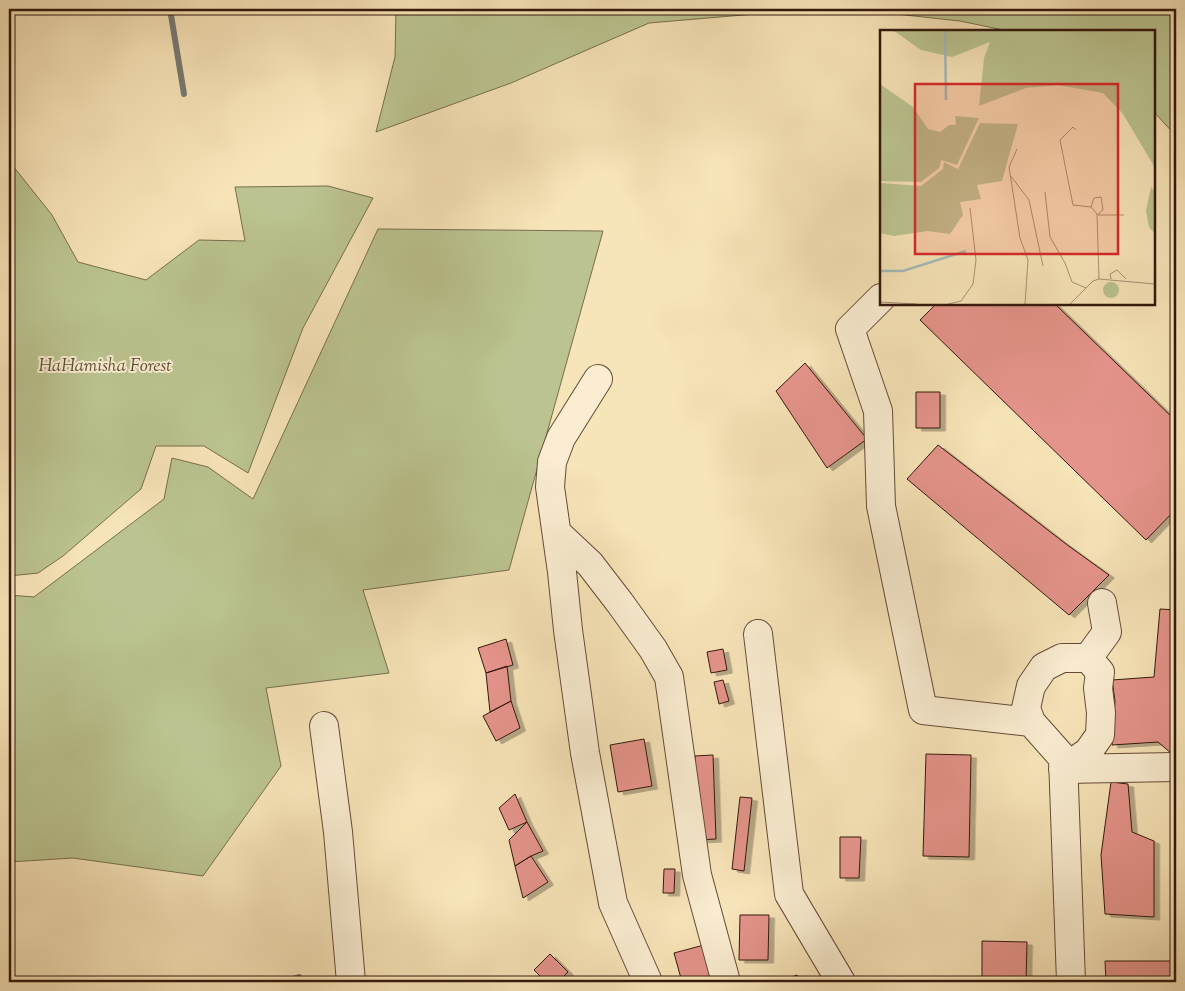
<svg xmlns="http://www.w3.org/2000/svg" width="1185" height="991" font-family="'Sorts Mill Goudy',serif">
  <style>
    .green { fill: #bbc490; stroke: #786e4e }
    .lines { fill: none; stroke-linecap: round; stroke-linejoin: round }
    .stream { stroke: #777a74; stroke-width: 6 }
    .building { fill: #e5948b; stroke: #34180c; filter: url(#shadow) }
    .minor-casing { stroke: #654b37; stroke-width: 30 }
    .minor { stroke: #faedd1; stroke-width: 28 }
    .labels { text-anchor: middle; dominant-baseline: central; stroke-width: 4; stroke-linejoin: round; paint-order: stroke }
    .park-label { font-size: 18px; font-style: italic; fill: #5c4c34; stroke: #faedd1 }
    .inset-river { fill: none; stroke: #a3bbba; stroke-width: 2.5 }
    .inset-road { fill: none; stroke: #a99273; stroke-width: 1 }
    .view { fill: #d62828; fill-opacity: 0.15; stroke: #d62828; stroke-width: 2.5 }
    .inset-edge { fill: none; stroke: #34180c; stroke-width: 2.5 }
  </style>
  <defs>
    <filter id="shadow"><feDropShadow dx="5.5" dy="3" stdDeviation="0" flood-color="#0004"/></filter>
  </defs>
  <rect width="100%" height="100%" fill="#f7e4b8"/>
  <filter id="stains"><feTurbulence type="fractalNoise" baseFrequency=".004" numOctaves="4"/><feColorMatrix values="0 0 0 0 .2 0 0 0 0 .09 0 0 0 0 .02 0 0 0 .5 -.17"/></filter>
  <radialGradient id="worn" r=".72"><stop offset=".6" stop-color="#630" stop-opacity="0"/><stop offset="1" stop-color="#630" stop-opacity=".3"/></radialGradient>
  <path class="green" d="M396 9H814L649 23 511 83 376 132 395 57Z
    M850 9H1176V136L1154 112V31H1008L960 21Z
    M9 161 52 215 78 262 146 280 199 240 245 241 235 187 328 186 373 198 303 328 248 473 204 446H156L141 489 63 556 38 573 9 576Z
    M378 229 603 231 509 570 363 590 389 673 266 688 281 766 203 876 73 858 9 862V595L34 597 164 499 172 458 208 467 253 499Z"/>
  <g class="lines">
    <path class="stream" d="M170 9 184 94
      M283 982 299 977"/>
  </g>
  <path class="building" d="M936 304H1055L1176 421V509L1146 540 920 320Z
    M805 363 867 439 827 468 776 391Z
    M916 392H940V428H916Z
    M938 445 1066 544 1109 575 1069 615 907 479Z
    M1160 609 1176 610V753H1171L1158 742 1112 745 1115 701 1112 680 1154 677Z
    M506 639 513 665 486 673 478 648Z
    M723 649 727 670 711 673 707 652Z
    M507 666 511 701 490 712 486 673Z
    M723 680 729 701 719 704 714 682Z
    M511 701 520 728 496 741 483 716Z
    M644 739 652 786 618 792 610 745Z
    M926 754 971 755 969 857 923 856Z
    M713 755 716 839 697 840 695 756Z
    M1111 782 1128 784 1132 832 1154 841V917L1105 914 1101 855Z
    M515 794 527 822 509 830 499 808Z
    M740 797 752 798 744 871 732 869Z
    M527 822 543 851 531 856 515 866 509 840Z
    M840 837H861L859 878H840Z
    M531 856 548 882 523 898 515 866Z
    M664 869H675L674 893H663Z
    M740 915H769L768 960H739Z
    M982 941 1027 942 1026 982H982Z
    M704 945 713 982H682L674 953Z
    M550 954 568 972 558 982H546L534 970Z
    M1105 961H1176V982H1106Z
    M797 975 800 982H779Z"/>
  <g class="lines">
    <g class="minor-casing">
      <path id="minor" d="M881 298 850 329 878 411 881 506 923 710 1031 722 1063 758 1071 982
        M598 379 561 438 552 462 550 487 562 572 568 630 585 753 613 903 648 982
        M557 533 590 564 620 603 653 649 669 677 697 875 726 982
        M758 634 789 894 841 982
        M1088 658 1107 632 1102 603
        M1031 722 1026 708 1031 686 1044 667 1062 658H1088L1100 672 1098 688 1101 713 1100 735 1088 752 1063 769
        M324 726 338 832 351 982
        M1063 769 1176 767"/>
    </g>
    <use href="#minor" class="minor"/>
  </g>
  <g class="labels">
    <g class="park-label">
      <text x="105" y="367">HaHamisha Forest</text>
    </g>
  </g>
  <g transform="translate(880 30)">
    <rect width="275" height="275" fill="#f7e4b8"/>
    <path d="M14 1H275V138L243 84 223 63 178 55 146 58 99 76 104 28 110 12 72 27 41 20ZM0 54 33 77 48 99 60 102 69 95H76L75 86 99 88 77 135 61 130 59 138 41 152 0 151ZM100 93 138 94 122 151 97 155 101 169 80 172 83 185 70 204 47 201 14 206 0 203V153L41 156 63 139 64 132 78 139ZM271 157 275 161V204L269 197 266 181ZM223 260a8 8 0 1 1 16 0a8 8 0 1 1-16 0Z" fill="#bbc490"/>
    <path class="inset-river" d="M65 1 66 70M0 241H23L86 221"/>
    <path class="inset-road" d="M196 100 193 97 180 110 193 175 211 177 217 184 219 249M137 119 129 137 140 208 148 230 145 274M130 145 149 170 163 236M165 162 170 207 185 233 192 252 206 258M211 177 214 168 221 167 223 180 217 185M218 185H244M231 249 230 244 237 240 246 249M0 272 37 274M68 274 81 271 93 254 96 230 90 178M190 274 213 251 219 249 275 254"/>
    <path class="view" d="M35 54H238V224H35Z"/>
    <rect width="275" height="275" class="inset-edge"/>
  </g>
  <rect width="1185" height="991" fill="none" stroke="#f7e4b8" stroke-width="30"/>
  <rect x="10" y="10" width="1165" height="971" fill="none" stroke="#34180c" stroke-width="2.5"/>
  <rect x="15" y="15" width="1155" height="961" fill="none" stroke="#34180c"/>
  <rect width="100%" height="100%" filter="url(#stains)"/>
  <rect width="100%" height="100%" fill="url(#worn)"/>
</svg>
